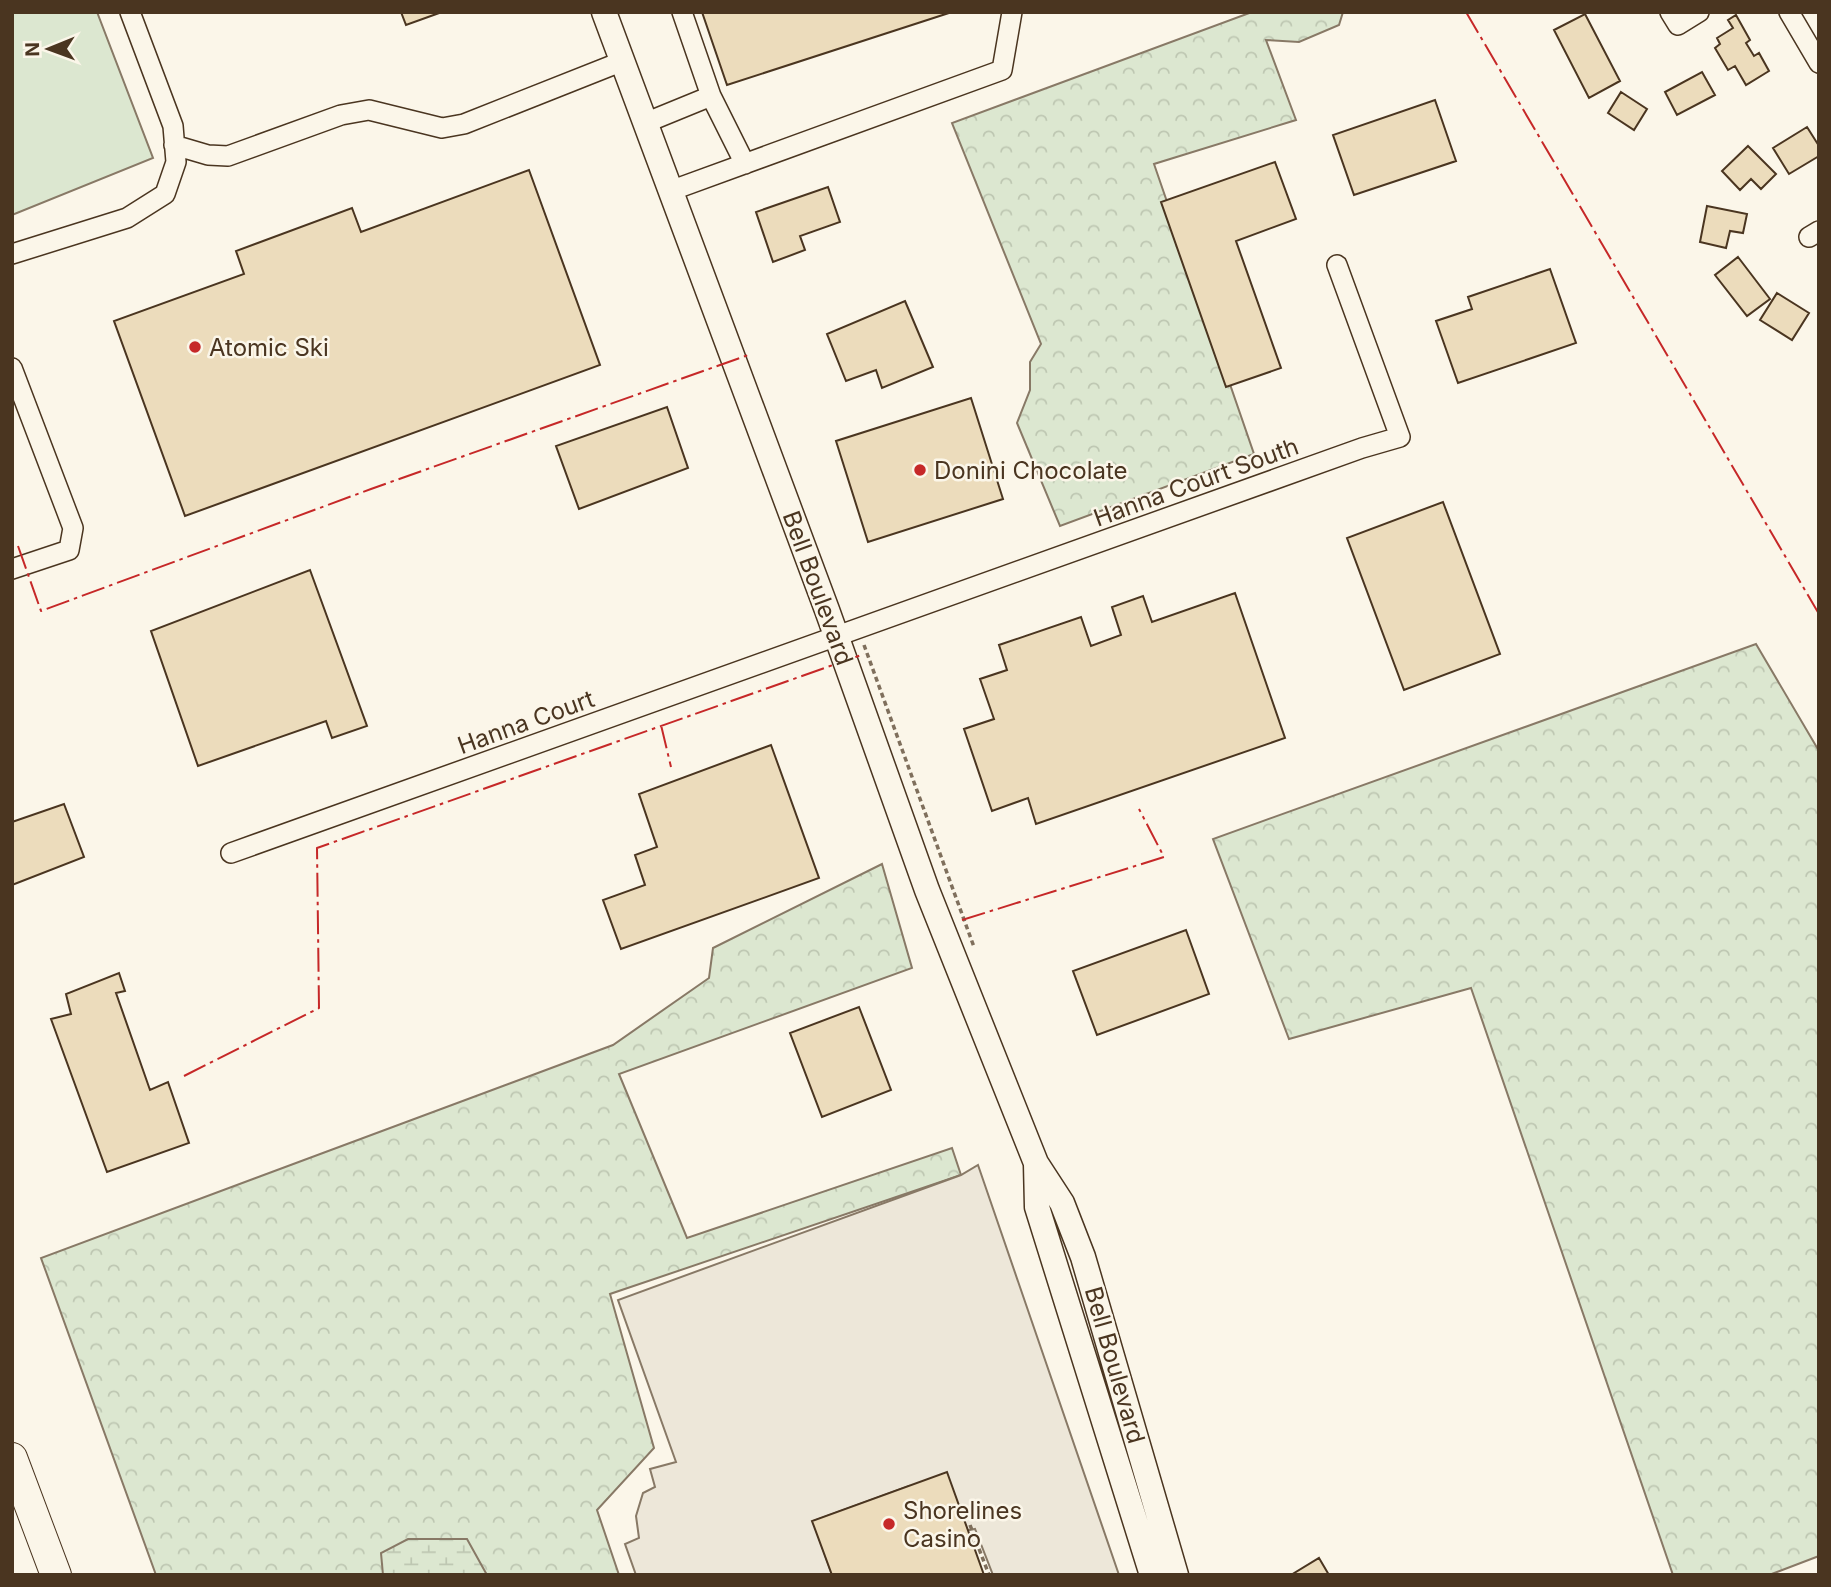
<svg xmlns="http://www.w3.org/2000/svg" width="1831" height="1587" font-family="Inter,sans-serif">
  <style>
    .grass { fill: #dce7d0; stroke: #887966; stroke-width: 2 }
    .forest { fill: url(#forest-crowns); stroke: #887966; stroke-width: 2 }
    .wetland { fill: url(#wetland-marsh); stroke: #887966; stroke-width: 2 }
    .parking { fill: #ede7d9; stroke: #887966; stroke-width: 2 }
    .building { fill: #ecdcbc; stroke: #4a3520; stroke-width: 2 }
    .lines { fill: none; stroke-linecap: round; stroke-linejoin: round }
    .minor-casing { stroke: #4a3520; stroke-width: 22 }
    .major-casing { stroke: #4a3520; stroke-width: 27 }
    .highway-casing { stroke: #4a3520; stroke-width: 32 }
    .path { stroke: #7f6f5c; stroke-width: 3.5; stroke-dasharray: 5 3.5; stroke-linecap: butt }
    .minor { stroke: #fbf6e9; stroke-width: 19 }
    .major { stroke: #fbf6e9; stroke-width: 24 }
    .highway { stroke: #fbf6e9; stroke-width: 30 }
    .power { stroke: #c62828; stroke-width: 2; stroke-dasharray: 24 5 3.5 5; stroke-linecap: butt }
    .poi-dot { fill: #c62828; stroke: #fbf6e9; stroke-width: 2.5 }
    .labels { text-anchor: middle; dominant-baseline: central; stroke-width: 5; stroke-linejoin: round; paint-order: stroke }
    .poi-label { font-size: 24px; fill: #4a3520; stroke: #fbf6e9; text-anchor: start }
    .street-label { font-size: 24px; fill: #4a3520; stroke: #fbf6e9 }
  </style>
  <defs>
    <pattern id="forest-crowns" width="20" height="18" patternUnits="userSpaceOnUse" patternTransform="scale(1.75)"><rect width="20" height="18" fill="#dce7d0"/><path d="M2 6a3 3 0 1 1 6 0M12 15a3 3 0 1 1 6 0" fill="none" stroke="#bec7b2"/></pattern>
    <pattern id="wetland-marsh" width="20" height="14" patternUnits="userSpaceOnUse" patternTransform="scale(1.75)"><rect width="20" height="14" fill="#dce7d0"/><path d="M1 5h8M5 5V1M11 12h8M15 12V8" fill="none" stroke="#bec7b2"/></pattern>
  </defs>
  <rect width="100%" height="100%" fill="#fbf6e9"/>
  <path class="grass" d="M12 12H97L153 158 12 215Z"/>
  <path class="forest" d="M1252 12H1343L1339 25 1299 42 1266 40 1296 120 1154 164 1254 454 1060 526 1017 423 1030 390V362L1041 344 952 123Z
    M1756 644 1819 751V1556L1769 1575H1673L1471 988 1289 1039 1213 839Z
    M882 864 912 968 619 1074 687 1238 952 1148 961 1175 610 1294 654 1448 597 1510 619 1575H156L41 1258 613 1045 709 978 713 948Z"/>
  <path class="wetland" d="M408 1539H467L487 1575H383L381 1553Z"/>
  <path class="parking" d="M978 1165 1119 1575H993L975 1529 939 1536 919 1507 909 1486 813 1521 832 1575H636L625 1544 639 1538 636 1516 643 1493 655 1487 650 1469 676 1462 618 1300 961 1175Z"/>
  <path class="building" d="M401 12H442L406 25Z
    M702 12H952L727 85Z
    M1585 14 1620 81 1589 98 1554 30Z
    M1736 15 1750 40 1746 43 1754 56 1759 53 1769 71 1746 85 1735 66 1728 70 1715 48 1720 44 1717 38 1733 28 1728 20Z
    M1702 72 1715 95 1677 115 1665 92Z
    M1621 92 1647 109 1634 130 1608 113Z
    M1435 100 1456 161 1354 195 1333 135Z
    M1807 127 1819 146V156L1789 174 1773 148Z
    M1748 146 1776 174 1761 189 1751 179 1740 190 1722 171Z
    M1275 162 1296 219 1236 241 1281 368 1226 387 1161 202Z
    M529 170 600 365 185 516 114 321 244 274 236 251 352 208 361 232Z
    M828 187 840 222 800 236 805 250 773 262 756 212Z
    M1707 206 1747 214 1743 233 1730 231 1726 248 1700 242Z
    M1738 257 1770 299 1747 316 1715 275Z
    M1550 269 1576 343 1458 383 1436 321 1472 309 1468 297Z
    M1777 293 1809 313 1792 340 1760 320Z
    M905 301 933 367 882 388 876 370 846 381 827 334Z
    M971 398 1003 499 868 542 836 441Z
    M667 407 688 468 579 509 556 446Z
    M1443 502 1500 654 1404 690 1347 538Z
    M310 570 367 726 332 738 326 721 198 766 151 631Z
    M1235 593 1285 738 1036 824 1028 798 992 811 964 729 994 719 980 679 1007 670 999 645 1081 617 1091 646 1121 635 1112 607 1143 596 1152 622Z
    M771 745 819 878 621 949 603 900 645 885 635 855 657 847 639 794Z
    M64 804 84 857 12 885V822Z
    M1186 930 1209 994 1097 1035 1073 971Z
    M119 973 125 991 116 993 150 1090 168 1082 189 1143 107 1172 51 1019 71 1014 66 994Z
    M859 1007 891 1090 822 1117 790 1033Z
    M947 1472 984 1575H832L812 1521Z
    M1319 1558 1329 1575H1291Z"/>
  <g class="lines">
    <g class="minor-casing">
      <path id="minor" d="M682 12 711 96 745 164
        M1670 12 1678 25 1699 12
        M1789 12 1819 63
        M645 123 711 96
        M174 145 208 155 228 156 341 115 369 110 442 128 464 124 623 61
        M670 191 1002 70 1012 12
        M1809 237 1819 231
        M12 254 127 218 165 194 176 162 173 126 130 12
        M12 368 73 528 69 550 12 569
        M231 853 1362 448 1400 437 1337 265"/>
    </g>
    <g class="major-casing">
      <path id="major" d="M604 12 827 610 927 890 1036 1163 1062 1203 1083 1257 1176 1575
        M1036 1164 1037 1207 1152 1575"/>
    </g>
    <g class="highway-casing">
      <path id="highway" d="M12 1458 56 1575"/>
    </g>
    <path class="path" d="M864 645 974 947
      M970 1525 989 1575"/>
    <use href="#minor" class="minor"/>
    <use href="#major" class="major"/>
    <use href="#highway" class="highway"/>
    <path class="power" d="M1466 12 1819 614
      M18 546 41 611 371 489 751 354
      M661 725 671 767
      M962 920 1164 857 1139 809
      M184 1076 319 1008 317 848 864 654"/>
  </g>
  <g class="poi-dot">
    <circle cx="195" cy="347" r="7"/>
    <circle cx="920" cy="470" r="7"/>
    <circle cx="889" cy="1524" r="7"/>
  </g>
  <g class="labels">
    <g class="poi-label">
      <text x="209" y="347">Atomic Ski</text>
      <text x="934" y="470">Donini Chocolate</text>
      <text x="903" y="1510">Shorelines<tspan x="903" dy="28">Casino</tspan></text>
    </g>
    <g class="street-label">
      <text transform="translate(1196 482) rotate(-20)">Hanna Court South</text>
      <text transform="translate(818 588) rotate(70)">Bell Boulevard</text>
      <text transform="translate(526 722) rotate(-20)">Hanna Court</text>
      <text transform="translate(1115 1365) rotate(74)">Bell Boulevard</text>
    </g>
  </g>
  <rect width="1831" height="1587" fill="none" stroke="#4a3520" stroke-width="28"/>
  <g transform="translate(49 49) rotate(269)" stroke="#fbf6e9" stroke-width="5" paint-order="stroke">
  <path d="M0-5L12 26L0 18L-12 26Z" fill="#4a3520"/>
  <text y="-10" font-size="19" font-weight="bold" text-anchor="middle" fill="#4a3520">N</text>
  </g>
</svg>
